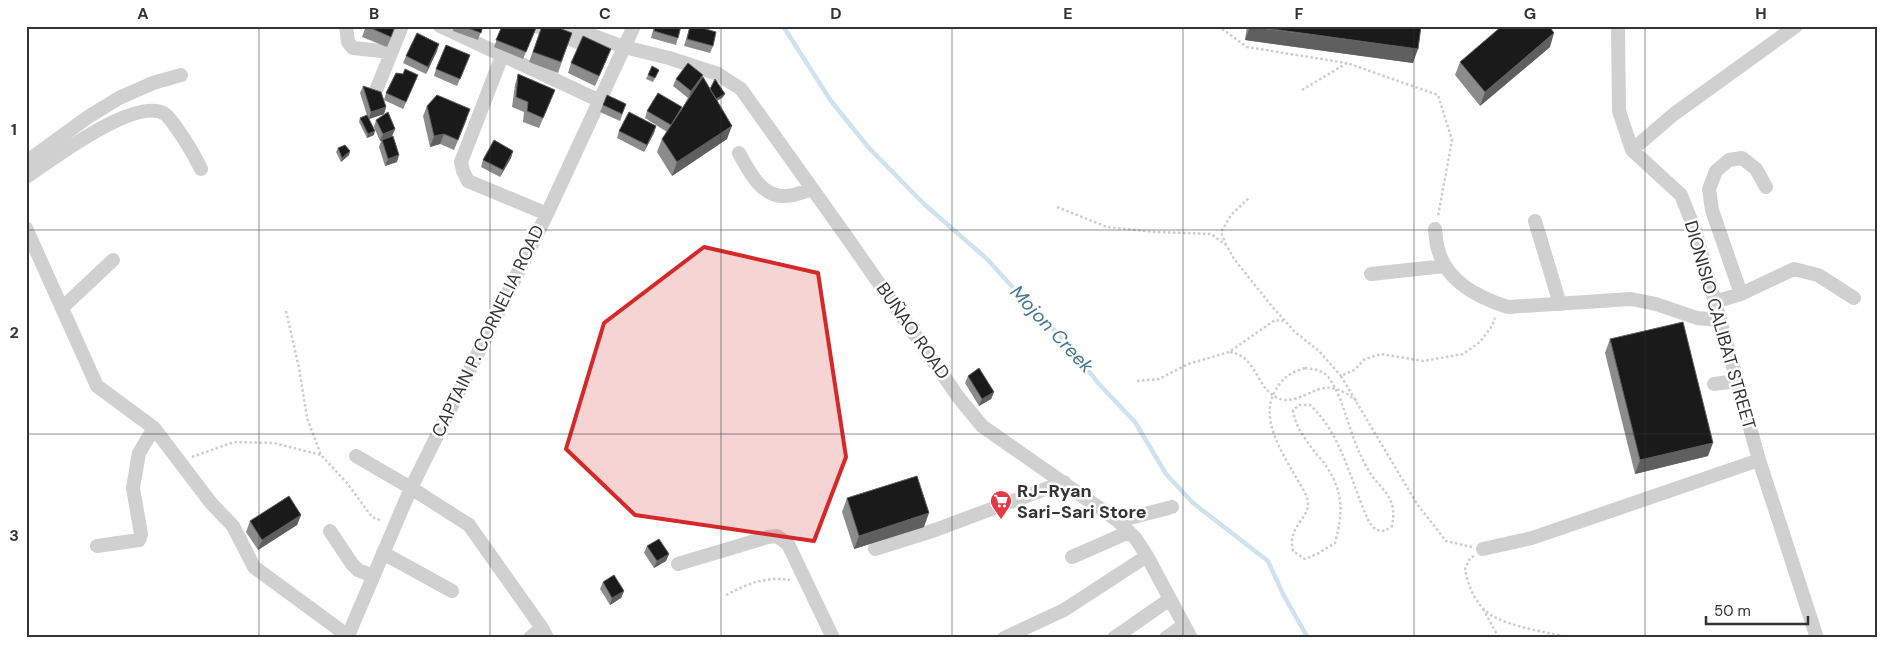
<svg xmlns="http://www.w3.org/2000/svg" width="1904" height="664" font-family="'DM Sans',sans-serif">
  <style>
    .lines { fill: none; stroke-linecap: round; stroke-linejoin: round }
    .stream { stroke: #cfe2ee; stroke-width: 4.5 }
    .path { stroke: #cdcdcd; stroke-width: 2.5; stroke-dasharray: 2.5 2.5; stroke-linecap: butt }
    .minor { stroke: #d0d0d0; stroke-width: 14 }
    .wall { fill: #8c8c8c }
    .shaded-wall { fill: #5f5f5f }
    .building { fill: #1a1a1a; stroke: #5f5f5f }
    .marked { fill: #d62828; fill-opacity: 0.2; stroke: #d62828; stroke-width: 4; stroke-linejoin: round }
    .grid { fill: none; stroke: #333; stroke-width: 1; stroke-opacity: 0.55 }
    .labels { text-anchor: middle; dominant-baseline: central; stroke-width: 5; stroke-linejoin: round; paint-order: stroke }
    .street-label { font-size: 18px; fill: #333; stroke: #fff }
    .poi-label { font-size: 18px; font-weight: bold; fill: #333; stroke: #fff; text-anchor: start }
    .water-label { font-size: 19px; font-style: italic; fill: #3f7597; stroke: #fff }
    .neatline { fill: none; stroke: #333; stroke-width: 2 }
    .grid-label { font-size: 16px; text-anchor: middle; font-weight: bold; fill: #333 }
  </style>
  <rect width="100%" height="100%" fill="#fff"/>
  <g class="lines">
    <path class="stream" d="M783 26 831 101 869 148 924 204 987 259 1035 312 1068 343 1098 383 1135 422 1166 474 1193 503 1268 561 1283 594 1308 638"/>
    <path class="path" d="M1218 26 1247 47 1346 63
      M1302 90 1347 63 1438 95 1452 140 1438 216
      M1057 207 1107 227 1156 232 1211 234 1227 246 1234 259 1270 304 1295 332 1319 351 1341 376
      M1226 245 1221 232 1231 215 1249 198
      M286 311 299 368 307 418 321 455 347 483 372 517 382 521
      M1230 352C1257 356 1256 389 1278 398 1296 406 1313 386 1330 388 1341 389 1349 395 1357 401
      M1305 368C1315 369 1326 371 1331 381 1345 403 1349 432 1361 456 1364 462 1368 470 1372 476 1386 494 1397 499 1392 526L1385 531 1376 530 1369 522C1351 483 1342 434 1310 405H1299L1293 410C1295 424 1301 433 1309 444 1314 452 1321 458 1326 466 1344 492 1343 514 1335 543L1317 554 1305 559 1293 551C1287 526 1310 518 1308 502 1306 491 1298 482 1293 472 1280 449 1261 419 1274 393 1282 378 1289 373 1305 368Z
      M1137 381 1159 379 1188 364 1229 352 1275 320 1283 321
      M192 457 234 442 274 443 321 455
      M1472 547 1446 541 1417 504 1341 376 1354 370 1365 359 1381 354 1423 361 1463 354 1480 342 1492 326 1495 318
      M1474 556 1470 558 1465 569C1468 585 1475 605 1491 615 1510 627 1550 633 1573 638
      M726 595C747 584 766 576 790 580
      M1483 609 1499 638"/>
    <path class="minor" d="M346 26 348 42 353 48 391 52
      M440 26 598 100
      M536 26 596 49
      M567 26 624 47 669 58 718 74 741 89 846 236 959 398 982 426 1118 521 1136 539 1147 556 1191 638
      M1618 26 1619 111 1632 150 1681 195 1695 230 1759 460 1817 638
      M502 56 461 162 463 171 468 181 547 214
      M375 93 402 26
      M1632 150 1674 114 1796 26
      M739 153C748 169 760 195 782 196 792 197 803 192 812 189
      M26 170 33 157 88 117 119 98 153 83 181 75
      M26 177C52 160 136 95 165 114 168 116 171 121 173 123 184 138 193 152 201 169
      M1535 221 1560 304
      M26 228 97 386 154 428 211 503 233 526 254 567 348 636
      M1435 229C1436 236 1436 243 1438 249 1446 282 1479 298 1508 307L1631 299 1656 304 1697 318 1719 320
      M1371 274 1445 266
      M1741 294 1712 210 1709 189 1716 171 1729 160 1742 158 1756 169 1766 187
      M1714 302 1741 294 1794 269 1818 275 1854 298
      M62 308 113 260
      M1714 384 1737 381
      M356 456 411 488 469 525 542 628 547 638
      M1118 521 1172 507
      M330 531 352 564 358 570 373 576
      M97 546 139 540 141 534 133 488 139 453 154 428
      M875 549 935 530 1064 482
      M1483 549 1532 538 1759 460
      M383 553 452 591
      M1072 557 1129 532
      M678 564 768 537 777 536 788 544 833 638
      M347 638 411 488 547 214 634 26
      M530 638 542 628
      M1004 638 1064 610 1147 556
      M1114 638 1170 599
      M1166 638 1184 625"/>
  </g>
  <path class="wall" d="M366 26H396L387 47 362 37Z
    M454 26H483L478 40 453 31Z
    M502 26 536 28 523 59 494 47Z
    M542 26 572 33 558 73 529 62Z
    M654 26H681L676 45 651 38Z
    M690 26 713 46 710 53 684 46Z
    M1247 26H1421L1413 63 1245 40Z
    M1550 47 1480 106 1455 75 1460 62Z
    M437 51 426 74 403 63 406 56Z
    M470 55 457 86 434 76 436 69Z
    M607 59 595 86 568 73 571 63Z
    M659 70 653 82 646 79 648 75Z
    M518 74 551 100 539 128 523 122 524 112 512 107 515 85Z
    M418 75 403 109 384 100 386 107 384 114 369 119 374 135 367 138 359 122 360 118 367 115 360 93 363 86 384 100 386 93Z
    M702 78 710 89 723 97 717 101 727 139 672 176 657 152 662 139 667 132 645 118 647 111 681 110 688 98 673 86 676 79Z
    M626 104 620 121 600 112 603 105Z
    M427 106 467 119 454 150 440 144 430 147 423 116Z
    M376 120 395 129 392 136 397 162 385 166 379 147 381 141H380L374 127Z
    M656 126 654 133 644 152 617 138 619 131Z
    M338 148 350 151 349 155 341 162 336 152Z
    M513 151 511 158 500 177 481 167 483 160Z
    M1610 339 1708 456 1635 474 1605 353Z
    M968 376 994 392 991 399 979 406 965 383Z
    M847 498 924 527 854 549 842 512Z
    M301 515 297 525 258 550 246 532 250 521Z
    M647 546 669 554 666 561 654 568 644 553Z
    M603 582 624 591 621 598 610 605 600 589Z"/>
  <path class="shaded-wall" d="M1250 27 1418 49 1413 63 1245 40Z
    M1554 33 1550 47 1480 106 1485 92Z
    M439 44 437 51 426 74 428 67Z
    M703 75 701 82 688 98 691 91Z
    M725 94 723 97 712 104 714 100Z
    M386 107 384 114 369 119 371 112Z
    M656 126 654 133 644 152 647 145Z
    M732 126 727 139 672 176 677 162Z
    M395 129 392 136 380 141 383 134Z
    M375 131 374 135 367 138 368 134Z
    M444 134 440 144 430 147 434 136Z
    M350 151 349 155 341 162 342 158Z
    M513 151 511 158 500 177 503 170Z
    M399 155 397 162 385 166 388 159Z
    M994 392 991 399 979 406 982 399Z
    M1713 443 1708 456 1635 474 1640 460Z
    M929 513 924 527 854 549 859 536Z
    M301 515 297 525 258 550 262 540Z
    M669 554 666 561 654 568 657 561Z
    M624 591 621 598 610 605 612 598Z"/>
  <path class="building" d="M366 26H395L391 37Z
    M462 26H483L481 33Z
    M502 26H532L536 28 526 52 496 40Z
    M542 26H554L572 33 561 62 533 52Z
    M655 26H681L678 38 654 31Z
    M690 26H696L716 32 713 46 687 39Z
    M1250 26H1421L1418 49Z
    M1502 26H1549L1554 33 1485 92 1460 62Z
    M417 33 439 44 428 67 406 56Z
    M583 36 611 49 599 76 571 63Z
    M446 45 470 55 460 79 436 69Z
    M688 63 703 75 691 91 676 79Z
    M652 66 659 70 655 78 648 75Z
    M405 69 418 75 406 102 386 93 396 73 403 74Z
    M518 74 555 90 543 118 527 111 528 102 516 97Z
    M703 77 732 126 677 162 662 139Z
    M715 79 725 94 716 99 710 89Z
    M363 86 381 92 386 107 371 112Z
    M658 93 682 107 671 125 647 111Z
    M437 95 470 109 458 140 444 134 434 136 427 106Z
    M607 95 626 104 622 114 603 105Z
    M388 112 395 129 383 134 376 120Z
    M629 112 656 126 647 145 619 131Z
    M367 115 375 131 368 134 360 118Z
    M393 136 399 155 388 159 382 140Z
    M494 140 513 151 503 170 483 160Z
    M345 145 350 151 342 158 338 148Z
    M1683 322 1713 443 1640 460 1610 339Z
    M979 368 994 392 982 399 968 376Z
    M917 476 929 513 859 536 847 498Z
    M289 496 301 515 262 540 250 521Z
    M659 539 669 554 657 561 647 546Z
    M614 575 624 591 612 598 603 582Z"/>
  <path class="marked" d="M704 247 818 273 846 457 814 541 635 515 566 449 604 323Z"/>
  <path class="grid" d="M259 26V638M490 26V638M721 26V638M952 26V638M1183 26V638M1414 26V638M1645 26V638M26 230H1878M26 434H1878"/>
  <defs>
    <g id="supermarket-pin" transform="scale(1.125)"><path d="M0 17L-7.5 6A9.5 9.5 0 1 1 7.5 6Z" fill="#e63946" stroke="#fff"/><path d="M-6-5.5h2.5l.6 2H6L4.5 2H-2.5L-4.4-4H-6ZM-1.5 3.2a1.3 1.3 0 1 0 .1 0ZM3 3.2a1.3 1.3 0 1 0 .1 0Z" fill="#fff"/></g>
  </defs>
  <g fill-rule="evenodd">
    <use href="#supermarket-pin" x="1001" y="501"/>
  </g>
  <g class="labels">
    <g class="street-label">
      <text transform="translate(1720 325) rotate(74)">DIONISIO CALIBAT STREET</text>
      <text transform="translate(488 331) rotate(-64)">CAPTAIN P. CORNELIA ROAD</text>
      <text transform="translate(913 331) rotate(55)">BUÑAO ROAD</text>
    </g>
    <g class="poi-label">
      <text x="1017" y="491">RJ-Ryan<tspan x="1017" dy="21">Sari-Sari Store</tspan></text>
    </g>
    <g class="water-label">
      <text transform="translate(1052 329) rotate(47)">Mojon Creek</text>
    </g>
  </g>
  <rect width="1904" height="664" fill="none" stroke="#ffffff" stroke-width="55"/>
  <path d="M1706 616v8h102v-8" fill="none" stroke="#333333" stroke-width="2.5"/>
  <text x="1714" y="616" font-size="15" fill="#333333" stroke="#ffffff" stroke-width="4" paint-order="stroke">50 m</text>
  <rect x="28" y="28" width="1848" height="608" class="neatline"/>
  <g class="grid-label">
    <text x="143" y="19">A</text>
    <text x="374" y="19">B</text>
    <text x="605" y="19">C</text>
    <text x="836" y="19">D</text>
    <text x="1068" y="19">E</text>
    <text x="1299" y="19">F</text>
    <text x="1530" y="19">G</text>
    <text x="1761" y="19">H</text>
    <text x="14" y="135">1</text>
    <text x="14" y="338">2</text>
    <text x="14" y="541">3</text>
  </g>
</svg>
